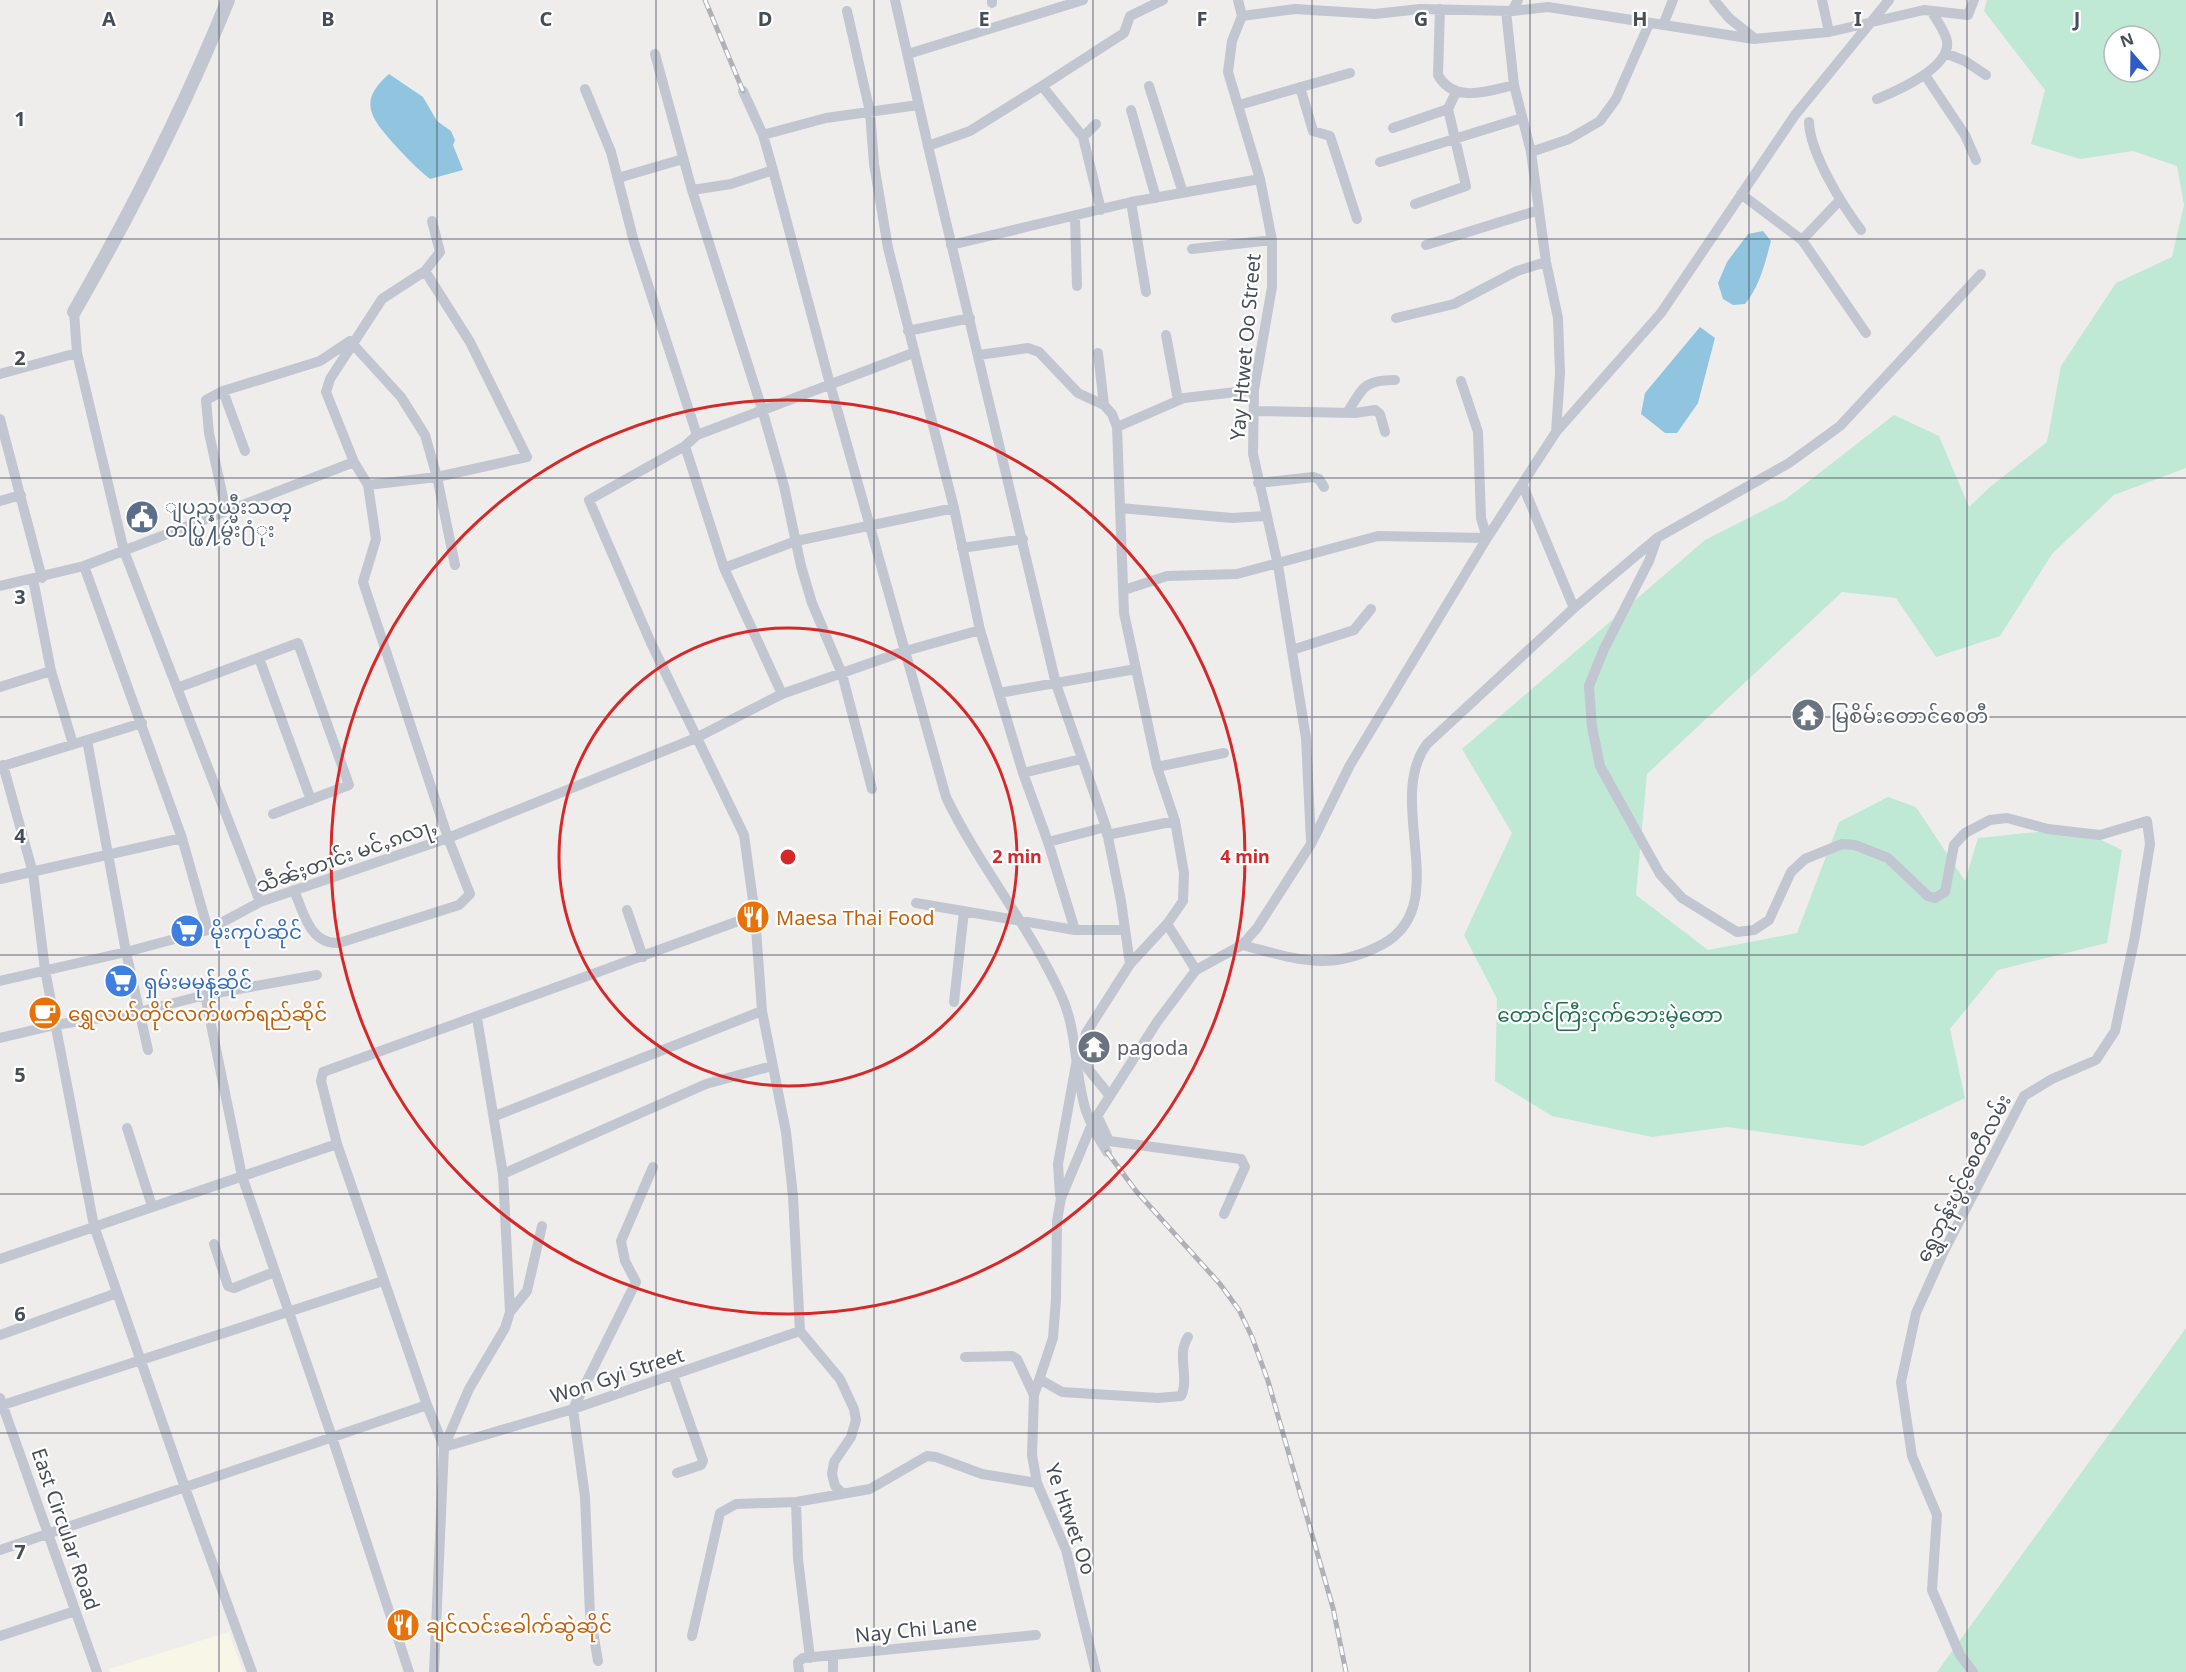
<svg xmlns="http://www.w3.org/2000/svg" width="2186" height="1672" font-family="'Noto Sans','Noto Sans Myanmar',sans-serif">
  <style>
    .commercial { fill: #f8f6e6 }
    .green { fill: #bfe8d5; fill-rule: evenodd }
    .water { fill: #91c4df }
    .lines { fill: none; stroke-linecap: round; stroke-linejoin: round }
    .minor { stroke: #c1c6d0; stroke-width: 10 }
    .tertiary { stroke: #c1c6d0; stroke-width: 14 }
    .rail-casing { stroke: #afb1b6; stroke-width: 5 }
    .rail { stroke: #fff; stroke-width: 3; stroke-dasharray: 9; stroke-linecap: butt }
    .grid { fill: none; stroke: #474d57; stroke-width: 1.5; stroke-opacity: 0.55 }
    .ring { fill: none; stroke: #d62828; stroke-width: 3 }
    .labels { text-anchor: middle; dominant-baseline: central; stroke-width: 4.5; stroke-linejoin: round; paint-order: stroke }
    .street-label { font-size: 20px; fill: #474d57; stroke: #fff }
    .service-label { font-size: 20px; fill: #4e5e75; stroke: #fff; text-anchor: start }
    .worship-label { font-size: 20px; fill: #5b616d; stroke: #fff; text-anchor: start }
    .food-label { font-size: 20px; fill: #c56008; stroke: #fff; text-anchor: start }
    .shop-label { font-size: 20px; fill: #366cbe; stroke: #fff; text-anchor: start }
    .park-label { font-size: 20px; fill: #226e53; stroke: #fff }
    .grid-label { font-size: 20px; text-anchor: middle; font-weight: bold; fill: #474d57; stroke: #fff; stroke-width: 4.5; stroke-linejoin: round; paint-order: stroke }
    .centre { fill: #d62828; stroke: #fff; stroke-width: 3 }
    .ring-label { font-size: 18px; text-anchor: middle; font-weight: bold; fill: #d62828; stroke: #fff; stroke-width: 4.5; stroke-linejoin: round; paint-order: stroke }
  </style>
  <rect width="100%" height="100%" fill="#efedec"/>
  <path class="commercial" d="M229 1632 243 1672H110L109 1669Z"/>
  <path class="green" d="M1987 0H2186V468L2114 495 2052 554 2000 636 1936 657 1896 598 1842 592 1647 774 1636 895 1708 950 1797 933 1839 822 1888 797 1916 807 1965 881 1978 838 2077 828 2122 850 2107 943 1998 970 1950 1029 1965 1098 1863 1146 1727 1127 1652 1137 1552 1116 1495 1081 1497 999 1464 935 1512 833 1462 749 1705 540 1786 499 1894 415 1939 436 1969 507 1990 487 2047 442 2061 366 2116 283 2172 257 2184 205 2177 166 2133 151 2080 159 2031 144 2045 90 1984 11ZM2114 36H2150V72H2114Z
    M2186 1328V1672H1937Z"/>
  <path class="water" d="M389 74 423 97 437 121 451 131 455 140 453 145 463 170 430 179C416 168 405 156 393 143 370 117 358 101 389 74Z
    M1763 231 1771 241C1765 263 1760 286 1745 304L1733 305 1723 299 1718 283 1727 262 1748 234Z
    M1700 327 1715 338 1698 403 1677 433H1665L1641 414 1645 393Z"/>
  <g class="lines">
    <path class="minor" d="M895 0 928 146 1056 684 1106 827 1121 901 1130 964 1086 1033 1083 1050 1077 1059 1058 1164 1060 1195
      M992 0V3
      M1238 0 1242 16 1232 41 1228 72 1260 179 1272 240V287L1254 390 1253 454 1278 565 1306 738 1311 841
      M1714 0 1729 18 1754 38
      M1822 0 1829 32
      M1440 9 1438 75C1454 104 1488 91 1514 85
      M847 11 870 112 874 164 888 248 954 508 980 630 1023 773 1048 842 1075 930
      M1506 11 1514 85 1531 152 1546 262 1558 318 1560 373 1556 432
      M1512 11 1518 0
      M1242 16 1295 9 1375 14 1420 9 1512 11 1548 7 1754 39 1829 32 1924 10 1968 15 1974 0
      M1663 25 1673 0
      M1945 53 1965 61 1986 75
      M655 54 692 190 762 409 784 486 801 566 812 603 842 674 872 789
      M908 54 1083 0
      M1925 75 1965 135 1976 160
      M1042 86 1083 137 1101 210
      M1149 86 1183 193
      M1300 87 1313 131 1330 136 1357 219
      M585 89 611 152 634 242 697 435 685 446 589 500 651 643 744 835 755 915 762 1011 786 1132 793 1196 800 1331 840 1379 854 1409 856 1420 851 1437 834 1462 832 1474 835 1486 842 1493
      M743 91 763 135 773 170 830 384 946 797C979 866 1029 925 1061 995 1078 1031 1074 1073 1086 1111 1091 1125 1099 1139 1107 1152
      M1877 99C1896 91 1951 68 1947 41 1945 31 1937 21 1932 12
      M1239 105 1350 73
      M1131 110 1156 198
      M1809 122C1810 153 1842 205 1861 230
      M1393 128 1448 109 1456 92
      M763 135 826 118 918 105
      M1083 137 1096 124
      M928 146 970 131 1042 86 1124 33 1130 16 1163 0
      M1531 152 1569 139 1600 121 1616 99 1649 24
      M1380 162 1522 118
      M618 178 683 159
      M692 190 731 184 773 170
      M1741 194 1802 240 1866 333
      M1131 202 1146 292
      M1415 204 1466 186 1448 109
      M1075 216 1077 286
      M1802 240 1839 201
      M951 245 1131 202 1260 179
      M1426 245 1539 210
      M1192 249 1272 240
      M74 312 77 353 124 551 260 902
      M1396 318 1454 304 1517 271 1546 262
      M908 331 970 318
      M1166 335 1178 400
      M1098 353 1104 405
      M979 355 1028 348 1039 352 1078 393 1104 405 1112 414 1117 427 1184 398 1254 390
      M0 374 77 353
      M223 391 245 451
      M1256 411 1355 413 1375 410 1380 414 1385 432
      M1347 413C1363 388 1363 380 1395 380
      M0 419 42 578
      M1117 427 1124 613 1157 767 1175 821 1184 873 1183 901 1167 924 1130 964
      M697 435 913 353
      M685 446 724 568 782 694
      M1258 483 1313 477 1319 479 1324 487
      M368 485 437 477 527 457 470 342 425 271
      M1523 486 1574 608
      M0 501 21 495
      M1120 508 1232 518 1265 516
      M226 511 209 433 206 400 223 391 320 361 350 341 401 397 425 435 437 477 455 565
      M1657 538 1649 561 1604 649 1589 686 1592 727 1600 766 1660 874 1682 898 1737 932 1754 930 1769 920 1791 872 1805 859 1842 844 1855 845 1888 858 1928 896 1935 898 1945 892 1954 845 1965 833 1990 820 2007 818 2048 829 2100 835 2147 821 2150 844 2135 936 2115 1031 2096 1060 2052 1079 2024 1096 1944 1251 1916 1313 1901 1382 1912 1456 1937 1515 1932 1590 1960 1655 1973 1672
      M962 548 1023 539
      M84 566 182 838 208 930
      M724 568 796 541 954 508
      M33 579 51 671 73 744
      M0 586 84 566 354 462
      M1124 590 1167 576 1237 574 1378 536 1487 538 1481 518 1478 432 1461 381
      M1292 650 1354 630 1371 609
      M259 658 311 800
      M0 687 51 671
      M177 688 298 643 349 785 273 814
      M999 693 1136 669
      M87 740 126 952 148 1050
      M3 765 33 873 45 970 94 1226 184 1485 252 1672
      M0 767 142 723
      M1157 767 1224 753
      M1023 773 1081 759
      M1107 835 1175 821
      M1048 842 1106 827
      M0 879 182 838
      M294 890C303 912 310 945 339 943L459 905 470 894 448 838 363 582 376 539 368 485 354 462 326 392 330 379 382 299 425 271 440 252 432 221
      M916 903 1075 930H1125
      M627 910 643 957
      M1167 924 1196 970
      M1242 945C1297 959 1329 973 1383 944 1454 905 1384 801 1427 744L1574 608 1657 538 1789 463 1840 426 1981 274
      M0 981 126 952 208 930 260 902 448 838 696 738 782 694 902 652 980 630
      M205 995 242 1176 332 1437 409 1672
      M954 1002 964 911
      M0 1038 55 1025 139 1012 205 995 317 975
      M1083 1050 1088 1069 1110 1096
      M1097 1115 1109 1141 1241 1159 1245 1167 1224 1214
      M495 1116 762 1011
      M127 1128 152 1206
      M503 1174 706 1084 772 1066
      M214 1244 228 1286 234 1288 274 1272
      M0 1259 337 1144
      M510 1312 527 1291 542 1226
      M0 1335 117 1293
      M965 1357 1012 1356 1017 1359 1034 1395
      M673 1375 703 1461 701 1465 677 1473
      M1041 1380 1062 1392 1158 1398 1181 1396C1190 1378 1176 1355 1188 1337
      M0 1398 97 1672
      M3 1405 383 1281
      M444 1447 427 1405 337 1144 321 1081 323 1072 755 915
      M444 1447 573 1409 800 1331
      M796 1502 798 1559 810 1658
      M0 1550 427 1405
      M0 1636 75 1611
      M692 1636 720 1513 736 1504 796 1502 870 1489 927 1456 936 1457 982 1474 1037 1483
      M598 1661 590 1614 585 1497 573 1409 636 1282 625 1261 621 1241 653 1167
      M434 1672 444 1447 469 1389 505 1328 510 1312 503 1174 477 1018
      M799 1672 798 1662 803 1658 1036 1635
      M833 1672V1656
      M1096 1672 1066 1550 1037 1483 1032 1455 1034 1395 1053 1338 1056 1299 1057 1221 1061 1198 1092 1124 1157 1022 1196 970 1242 945 1257 928 1311 844 1350 765 1487 538 1556 432 1661 313 1795 115 1889 0"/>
    <path class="tertiary" d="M74 312C132 211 184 108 228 0"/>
    <g class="rail-casing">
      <path id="rail" d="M705 0 743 91
        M1107 1152 1136 1191 1220 1284 1239 1310 1252 1337 1268 1381 1333 1608 1346 1672"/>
    </g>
    <use href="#rail" class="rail"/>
  </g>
  <path class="grid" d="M219 0V1672M437 0V1672M656 0V1672M874 0V1672M1093 0V1672M1312 0V1672M1530 0V1672M1749 0V1672M1967 0V1672M0 239H2186M0 478H2186M0 717H2186M0 955H2186M0 1194H2186M0 1433H2186"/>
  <g class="ring">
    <circle cx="788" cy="857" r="229"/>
    <circle cx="788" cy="857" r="457"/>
  </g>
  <defs>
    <g id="civic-disc" transform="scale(1.725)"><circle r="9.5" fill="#5c6f8a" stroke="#fff"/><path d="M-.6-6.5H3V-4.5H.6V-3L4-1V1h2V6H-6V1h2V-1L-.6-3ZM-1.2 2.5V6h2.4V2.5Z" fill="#fff"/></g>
    <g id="temple-disc" transform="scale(1.725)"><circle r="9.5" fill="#6b7280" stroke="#fff"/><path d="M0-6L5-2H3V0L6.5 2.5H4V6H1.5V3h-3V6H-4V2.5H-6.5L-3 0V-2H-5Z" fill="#fff"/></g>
    <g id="restaurant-disc" transform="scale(1.725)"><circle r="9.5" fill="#e8710a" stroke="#fff"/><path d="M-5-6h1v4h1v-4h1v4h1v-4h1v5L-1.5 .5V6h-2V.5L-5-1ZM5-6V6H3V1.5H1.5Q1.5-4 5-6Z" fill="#fff"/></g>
    <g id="supermarket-disc" transform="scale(1.725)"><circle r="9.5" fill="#3f7fe0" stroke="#fff"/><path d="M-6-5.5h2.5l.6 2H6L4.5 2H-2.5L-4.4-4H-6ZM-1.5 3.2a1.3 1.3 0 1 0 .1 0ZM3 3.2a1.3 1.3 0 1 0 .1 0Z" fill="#fff"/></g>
    <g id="cafe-disc" transform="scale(1.725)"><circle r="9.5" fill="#e8710a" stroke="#fff"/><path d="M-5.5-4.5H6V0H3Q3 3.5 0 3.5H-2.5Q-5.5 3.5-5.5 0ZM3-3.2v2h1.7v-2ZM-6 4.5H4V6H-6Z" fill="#fff"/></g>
  </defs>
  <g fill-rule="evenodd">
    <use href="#civic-disc" x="142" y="517"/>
    <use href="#temple-disc" x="1808" y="715"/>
    <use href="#restaurant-disc" x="753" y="917"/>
    <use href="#supermarket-disc" x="187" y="931"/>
    <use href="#supermarket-disc" x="121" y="981"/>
    <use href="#cafe-disc" x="45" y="1013"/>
    <use href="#temple-disc" x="1094" y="1047"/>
    <use href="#restaurant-disc" x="403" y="1625"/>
  </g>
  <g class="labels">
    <g class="street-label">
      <text transform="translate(1245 347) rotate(-85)">Yay Htwet Oo Street</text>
      <text transform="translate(346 855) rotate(-19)">သဵၼ်ႈတၢင်း မင်ႇၵလႃႇ</text>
      <text transform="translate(1963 1178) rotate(-63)">ရွှေဘုန်းပွင့်စေတီလမ်း</text>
      <text transform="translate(617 1375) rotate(-18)">Won Gyi Street</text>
      <text transform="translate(1071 1519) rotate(71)">Ye Htwet Oo</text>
      <text transform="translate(66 1529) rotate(71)">East Circular Road</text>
      <text transform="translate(916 1629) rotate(-6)">Nay Chi Lane</text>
    </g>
    <g class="service-label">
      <text x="165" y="506">ျပည္နယ္မီးသတ္<tspan x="165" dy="23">တပ္ဖြဲ႔မွဴး႐ံုး</tspan></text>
    </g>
    <g class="worship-label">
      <text x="1831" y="715">မြစိမ်းတောင်စေတီ</text>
      <text x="1117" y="1047">pagoda</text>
    </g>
    <g class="food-label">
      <text x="776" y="917">Maesa Thai Food</text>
      <text x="68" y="1013">ရွှေလယ်တိုင်လက်ဖက်ရည်ဆိုင်</text>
      <text x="426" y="1625">ချင်လင်းခေါက်ဆွဲဆိုင်</text>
    </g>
    <g class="shop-label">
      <text x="210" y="931">မိုးကုပ်ဆိုင်</text>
      <text x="144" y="981">ရှမ်းမမုန့်ဆိုင်</text>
    </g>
    <g class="park-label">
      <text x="1610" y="1014">တောင်ကြီးငှက်ဘေးမဲ့တော</text>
    </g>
  </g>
  <g class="grid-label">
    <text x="109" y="26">A</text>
    <text x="328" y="26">B</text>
    <text x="546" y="26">C</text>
    <text x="765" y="26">D</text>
    <text x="984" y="26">E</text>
    <text x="1202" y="26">F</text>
    <text x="1421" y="26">G</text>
    <text x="1640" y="26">H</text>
    <text x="1858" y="26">I</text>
    <text x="2077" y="26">J</text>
    <text x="20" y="126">1</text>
    <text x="20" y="365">2</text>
    <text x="20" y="604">3</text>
    <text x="20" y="843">4</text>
    <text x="20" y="1082">5</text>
    <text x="20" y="1321">6</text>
    <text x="20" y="1559">7</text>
  </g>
  <circle cx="788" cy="857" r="9" class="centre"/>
  <g class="ring-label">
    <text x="1017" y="863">2 min</text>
    <text x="1245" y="863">4 min</text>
  </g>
  <g transform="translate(2132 54) rotate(340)"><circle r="28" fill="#ffffff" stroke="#b5b8bc" stroke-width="1.5"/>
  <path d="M0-4.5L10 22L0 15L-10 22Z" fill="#2f5bc5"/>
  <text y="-9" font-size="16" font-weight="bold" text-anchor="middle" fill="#474d57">N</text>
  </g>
</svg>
